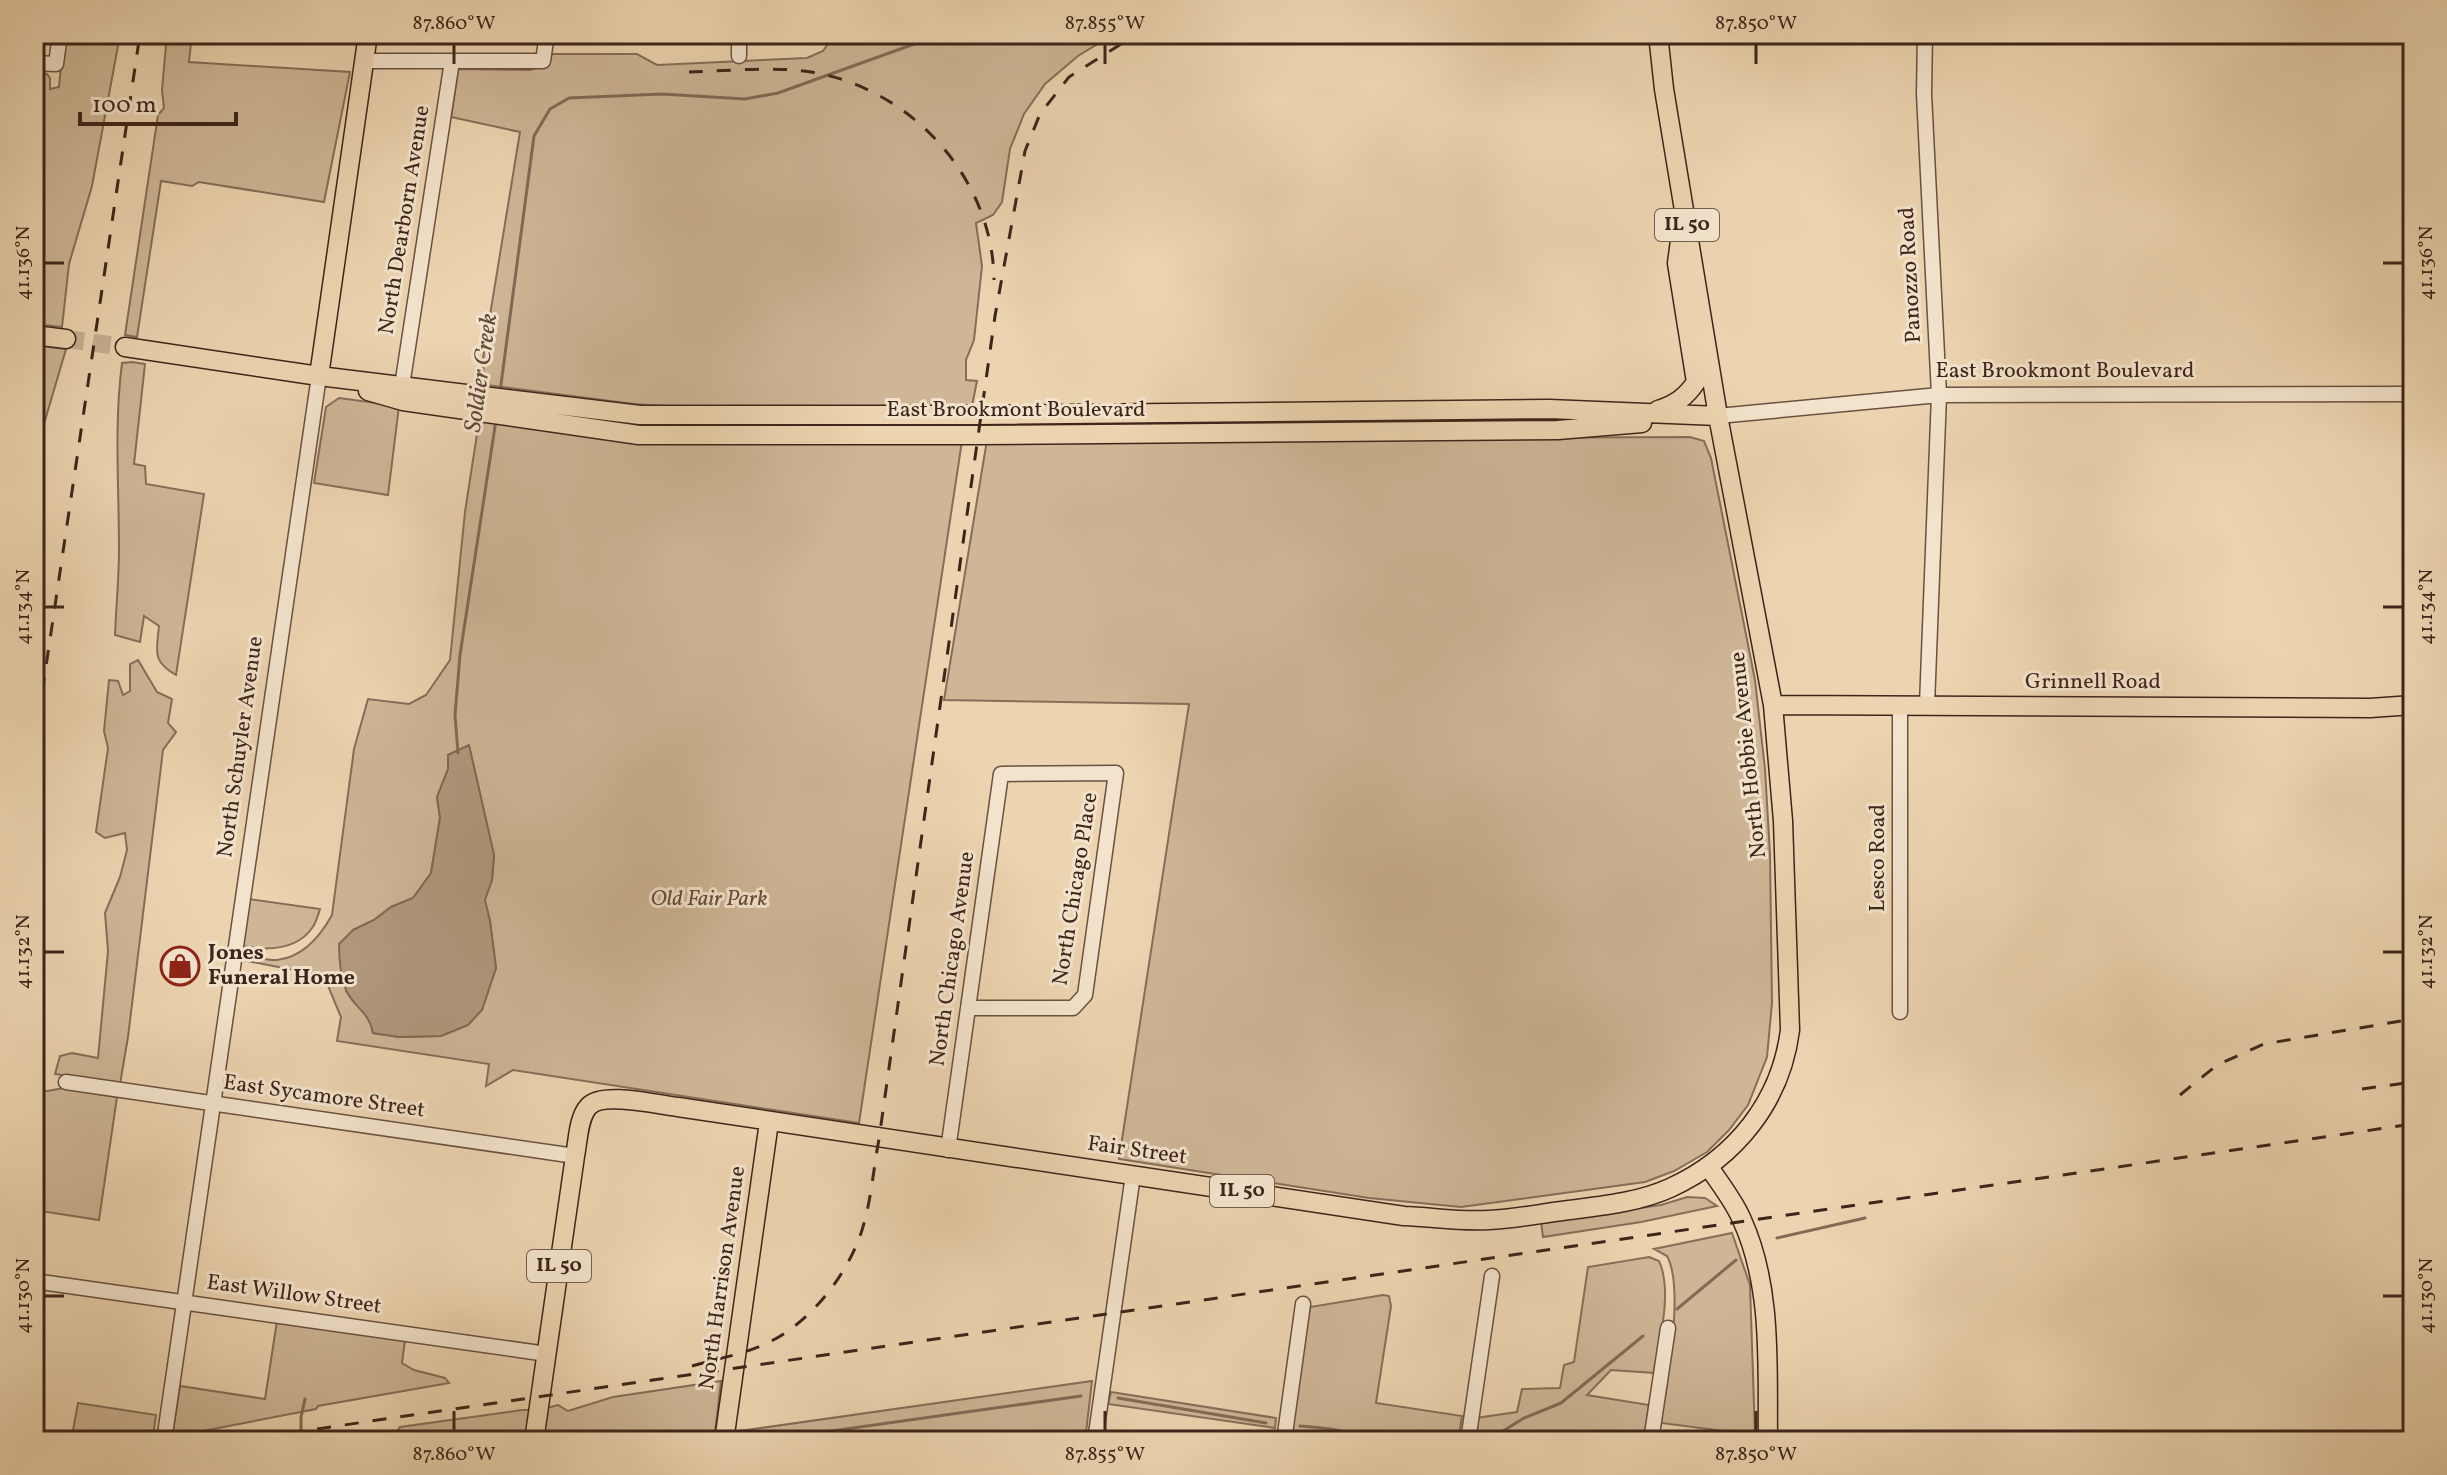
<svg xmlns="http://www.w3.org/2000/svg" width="2447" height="1475" font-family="Vollkorn,serif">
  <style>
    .green { fill: #ceb696; stroke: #866e58; stroke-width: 2; fill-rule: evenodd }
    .water { fill: #b1987d; stroke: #836a55; stroke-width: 2 }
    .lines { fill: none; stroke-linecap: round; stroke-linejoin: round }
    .stream { stroke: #836a55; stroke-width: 3 }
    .major-tunnel { stroke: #c9b192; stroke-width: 18; stroke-dasharray: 18 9; stroke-linecap: butt }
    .minor-casing { stroke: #6a5140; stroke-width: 17 }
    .major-casing { stroke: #3e251a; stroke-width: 21 }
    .minor { stroke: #f3e3cc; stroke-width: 14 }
    .major { stroke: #ecd4b0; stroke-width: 18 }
    .rail { stroke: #3e251a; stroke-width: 3; stroke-dasharray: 14 14; stroke-linecap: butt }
    .ticks { fill: none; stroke: #3e251a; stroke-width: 3 }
    .labels { text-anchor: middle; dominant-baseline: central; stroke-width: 6; stroke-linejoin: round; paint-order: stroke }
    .shield { fill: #f3e3cc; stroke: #745e4f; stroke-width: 2 }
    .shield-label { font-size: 20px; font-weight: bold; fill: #3e251a }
    .street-label { font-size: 22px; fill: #3e251a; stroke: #f3e3cc }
    .park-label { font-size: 22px; font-style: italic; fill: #624939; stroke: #f3e3cc }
    .poi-label { font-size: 22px; font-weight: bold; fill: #3e251a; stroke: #f3e3cc; text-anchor: start }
    .water-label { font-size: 24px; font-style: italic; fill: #604838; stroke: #f3e3cc }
    .neatline { fill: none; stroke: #3e251a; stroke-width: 3 }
    .ticks-label { font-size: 20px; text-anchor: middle; fill: #3e251a }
  </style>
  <rect width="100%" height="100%" fill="#ecd4b0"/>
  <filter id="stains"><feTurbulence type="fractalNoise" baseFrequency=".0025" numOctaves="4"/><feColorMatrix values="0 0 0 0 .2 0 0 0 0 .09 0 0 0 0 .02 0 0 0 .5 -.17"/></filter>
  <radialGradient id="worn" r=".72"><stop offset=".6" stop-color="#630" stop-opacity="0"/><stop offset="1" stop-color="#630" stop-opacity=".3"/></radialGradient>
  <path class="green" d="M64 34 120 35 92 186 69 264 62 327 34 324V71L47 74 50 78V89L59 87Z
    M167 34H192L189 62 350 72 324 202 199 182 192 186 161 181 137 337 125 335 158 115 164 108 162 90Z
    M835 34H1114L1078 56 1045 84 1024 114 1010 149 1002 202 993 215 976 223 982 266 974 340 966 360V380L977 381 972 406 681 407 634 404 487 385 482 364 520 132 451 117 458 69 530 70 548 64 552 54H637L657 65 807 58 823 51Z
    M34 345 66 349 34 458Z
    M132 362 145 364 134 464 145 466 146 484 204 494 176 675C151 661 157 650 159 626L144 616 140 642 115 635C116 607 119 578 119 549 119 487 114 425 122 363Z
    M339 398 399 406 388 495 314 483 326 407Z
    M479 421 962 441 859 1123 513 1070 486 1086 489 1064 337 1041 341 1017 324 976 242 960 244 957C256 956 267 961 277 960 303 957 321 935 332 915L354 749 368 699 409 704 426 695 450 660 465 512ZM469 746 494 855 492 880 484 900 490 921 496 968 482 1009 468 1025 441 1036 399 1037 373 1033 370 1018 346 991 353 930 374 920 391 907 413 898 431 873 440 818 437 797 448 769V755Z
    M1690 437 1704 441 1711 458 1755 680 1765 769 1770 854 1772 1003 1767 1057 1748 1105 1729 1130 1707 1152 1674 1171 1645 1182 1461 1207 1369 1198 1119 1159 1189 704 944 700 987 440Z
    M138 660 157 692 172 699 168 723 176 732 163 750 128 1037 120 1084 55 1074 60 1056 72 1053 98 1058 108 951 105 913 120 877 127 850 125 833 105 838 96 832 108 748 104 731 109 680 118 681 123 695 130 691V664Z
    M249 899 320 909C318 915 316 923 312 928 297 950 266 951 243 946Z
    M63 1088 117 1097 99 1220 34 1210V1113L37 1093Z
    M1687 1197 1705 1198 1717 1206 1641 1222 1543 1237 1541 1222 1661 1205Z
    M1732 1233 1750 1285 1755 1435 1661 1423C1666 1384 1685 1289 1667 1256L1654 1249Z
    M1649 1257 1659 1261C1673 1291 1659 1342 1654 1373L1611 1370 1587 1395 1649 1405 1644 1441H1473L1476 1418 1517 1412 1522 1389 1560 1388 1564 1365 1574 1362 1588 1267Z
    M1383 1295 1389 1296 1391 1306 1376 1403 1462 1416 1458 1441H1287L1310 1307Z
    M277 1321 405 1340 402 1363 414 1370 445 1378 449 1383 318 1406 316 1409 172 1437 180 1386 265 1399Z
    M721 1381 714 1441H541L546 1408 558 1405 568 1411 613 1397Z
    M1092 1381 1085 1441H739L740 1431Z
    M1111 1392 1276 1418 1275 1428 1108 1404Z
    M78 1403 156 1415 153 1437 110 1441H71Z
    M522 1410H532L528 1441H328L396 1433 400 1427Z"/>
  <path class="water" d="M469 745 494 855 492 880 485 900 490 921 496 968 482 1010 468 1025 441 1036 399 1037 373 1033C369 1011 354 1008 346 990 340 975 339 959 339 944L353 930 374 920 391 907 413 898 431 873 440 818 437 797 448 769V755Z"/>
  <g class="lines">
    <path class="stream" d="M500 392 534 136 550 109 569 98 662 94 745 99 778 93 942 34
      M458 753 455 715 460 655 496 420
      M1777 1238 1865 1218
      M1677 1309 1736 1260
      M1118 1398 1266 1423
      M1300 1426C1322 1428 1345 1428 1364 1441
      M301 1441V1417L305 1399
      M760 1441 1081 1396
      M1487 1441 1524 1418 1561 1403 1643 1336"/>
    <path class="major-tunnel" d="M66 339 125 347"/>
    <g class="minor-casing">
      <path id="minor" d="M739 34V56
        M1925 34 1924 94 1939 395 1927 705
        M364 61H543L547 34
        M34 63 56 64 60 34
        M402 386 452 61
        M1718 416 1939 395 2413 394
        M1900 1012V705
        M66 1082 575 1156
        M948 1150 1001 774 1116 773 1085 995 1073 1008H969
        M34 1281 547 1354
        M164 1441 319 376
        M1095 1441 1133 1175
        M1284 1441 1303 1304
        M1468 1441 1492 1276
        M1651 1441 1668 1328"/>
    </g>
    <g class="major-casing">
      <path id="major" d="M34 335 66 339
        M125 347 319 376 640 415H980L1549 409 1718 416
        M319 376 368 34
        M368 391 403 401 639 435H978L1558 430 1642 423
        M1658 410C1675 405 1686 397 1696 382L1677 263 1682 226
        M1773 705 2370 708 2413 705
        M1709 1167C1720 1184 1734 1201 1742 1220 1773 1288 1767 1368 1768 1441
        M534 1441 575 1156C578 1142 578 1117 589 1106 603 1091 658 1105 678 1107L1404 1216C1432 1217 1461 1222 1489 1220 1514 1219 1538 1214 1562 1211 1598 1206 1637 1203 1670 1188 1736 1158 1781 1101 1790 1030L1783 821 1773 705 1718 416 1664 89 1658 34
        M724 1441 769 1122"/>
    </g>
    <use href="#minor" class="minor"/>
    <use href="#major" class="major"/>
    <path class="rail" d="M689 72C729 71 772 66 811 72 911 88 993 178 994 280
      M34 747 140 34
      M2362 1089 2413 1082
      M2180 1095 2217 1065 2264 1044 2413 1019
      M692 1366C716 1359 740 1355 763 1345 807 1326 844 1280 860 1236 871 1205 873 1171 879 1139L995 316 1025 151 1040 114 1069 77 1137 34
      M234 1441 2413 1124"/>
  </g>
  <path class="ticks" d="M454 44V64M1105 44V64M1756 44V64M44 263H64M2383 263H2403M44 607H64M2383 607H2403M44 952H64M2383 952H2403M44 1296H64M2383 1296H2403M454 1411V1431M1105 1411V1431M1756 1411V1431"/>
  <defs>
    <g id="shop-ring" transform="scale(2)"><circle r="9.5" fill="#f3e3cc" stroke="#8f2418" stroke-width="1.5"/><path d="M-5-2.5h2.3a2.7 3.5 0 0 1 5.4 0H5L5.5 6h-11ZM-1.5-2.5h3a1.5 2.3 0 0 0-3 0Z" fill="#8f2418"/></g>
  </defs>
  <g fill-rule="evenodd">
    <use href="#shop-ring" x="180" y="966"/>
  </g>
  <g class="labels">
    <g class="shield">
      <rect x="1655" y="209" width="64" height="32" rx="6"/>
      <rect x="1210" y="1175" width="64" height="32" rx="6"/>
      <rect x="527" y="1250" width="64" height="32" rx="6"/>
    </g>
    <g class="shield-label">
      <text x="1687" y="225">IL 50</text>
      <text x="1242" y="1191">IL 50</text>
      <text x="559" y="1266">IL 50</text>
    </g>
    <g class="street-label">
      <text transform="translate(405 220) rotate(-81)">North Dearborn Avenue</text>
      <text transform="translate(1911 275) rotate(-93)">Panozzo Road</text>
      <text x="2065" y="371">East Brookmont Boulevard</text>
      <text x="1016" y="410">East Brookmont Boulevard</text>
      <text x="2093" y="682">Grinnell Road</text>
      <text transform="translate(241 747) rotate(-82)">North Schuyler Avenue</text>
      <text transform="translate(1749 755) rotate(-96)">North Hobbie Avenue</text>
      <text transform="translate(1878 858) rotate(-90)">Lesco Road</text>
      <text transform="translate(1076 889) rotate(-81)">North Chicago Place</text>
      <text transform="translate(953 959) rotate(-82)">North Chicago Avenue</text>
      <text transform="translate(324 1097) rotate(8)">East Sycamore Street</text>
      <text transform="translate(1137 1151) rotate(8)">Fair Street</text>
      <text transform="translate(723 1278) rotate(-82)">North Harrison Avenue</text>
      <text transform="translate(294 1295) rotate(8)">East Willow Street</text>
    </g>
    <g class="park-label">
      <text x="709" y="899">Old Fair Park</text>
    </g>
    <g class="poi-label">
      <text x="208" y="953">Jones<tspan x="208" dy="25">Funeral Home</tspan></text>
    </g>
    <g class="water-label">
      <text transform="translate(482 373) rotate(-82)">Soldier Creek</text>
    </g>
  </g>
  <rect width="2447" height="1475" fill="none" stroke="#ecd4b0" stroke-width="88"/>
  <path d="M80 112v12h156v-12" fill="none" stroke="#3e251a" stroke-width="4"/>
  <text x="92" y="112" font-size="24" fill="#3e251a" stroke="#f3e3cc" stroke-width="6" paint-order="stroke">100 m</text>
  <rect x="44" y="44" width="2359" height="1387" class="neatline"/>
  <g class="ticks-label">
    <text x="454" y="29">87.860°W</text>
    <text x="1105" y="29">87.855°W</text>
    <text x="1756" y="29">87.850°W</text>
    <text transform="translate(22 263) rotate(-90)" y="7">41.136°N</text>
    <text transform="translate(2425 263) rotate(-90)" y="7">41.136°N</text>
    <text transform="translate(22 607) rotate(-90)" y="7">41.134°N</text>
    <text transform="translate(2425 607) rotate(-90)" y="7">41.134°N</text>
    <text transform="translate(22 952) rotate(-90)" y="7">41.132°N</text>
    <text transform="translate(2425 952) rotate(-90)" y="7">41.132°N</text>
    <text transform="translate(22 1296) rotate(-90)" y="7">41.130°N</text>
    <text transform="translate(2425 1296) rotate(-90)" y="7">41.130°N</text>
    <text x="454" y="1460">87.860°W</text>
    <text x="1105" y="1460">87.855°W</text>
    <text x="1756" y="1460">87.850°W</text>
  </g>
  <rect width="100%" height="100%" filter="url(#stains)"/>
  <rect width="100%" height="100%" fill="url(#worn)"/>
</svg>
